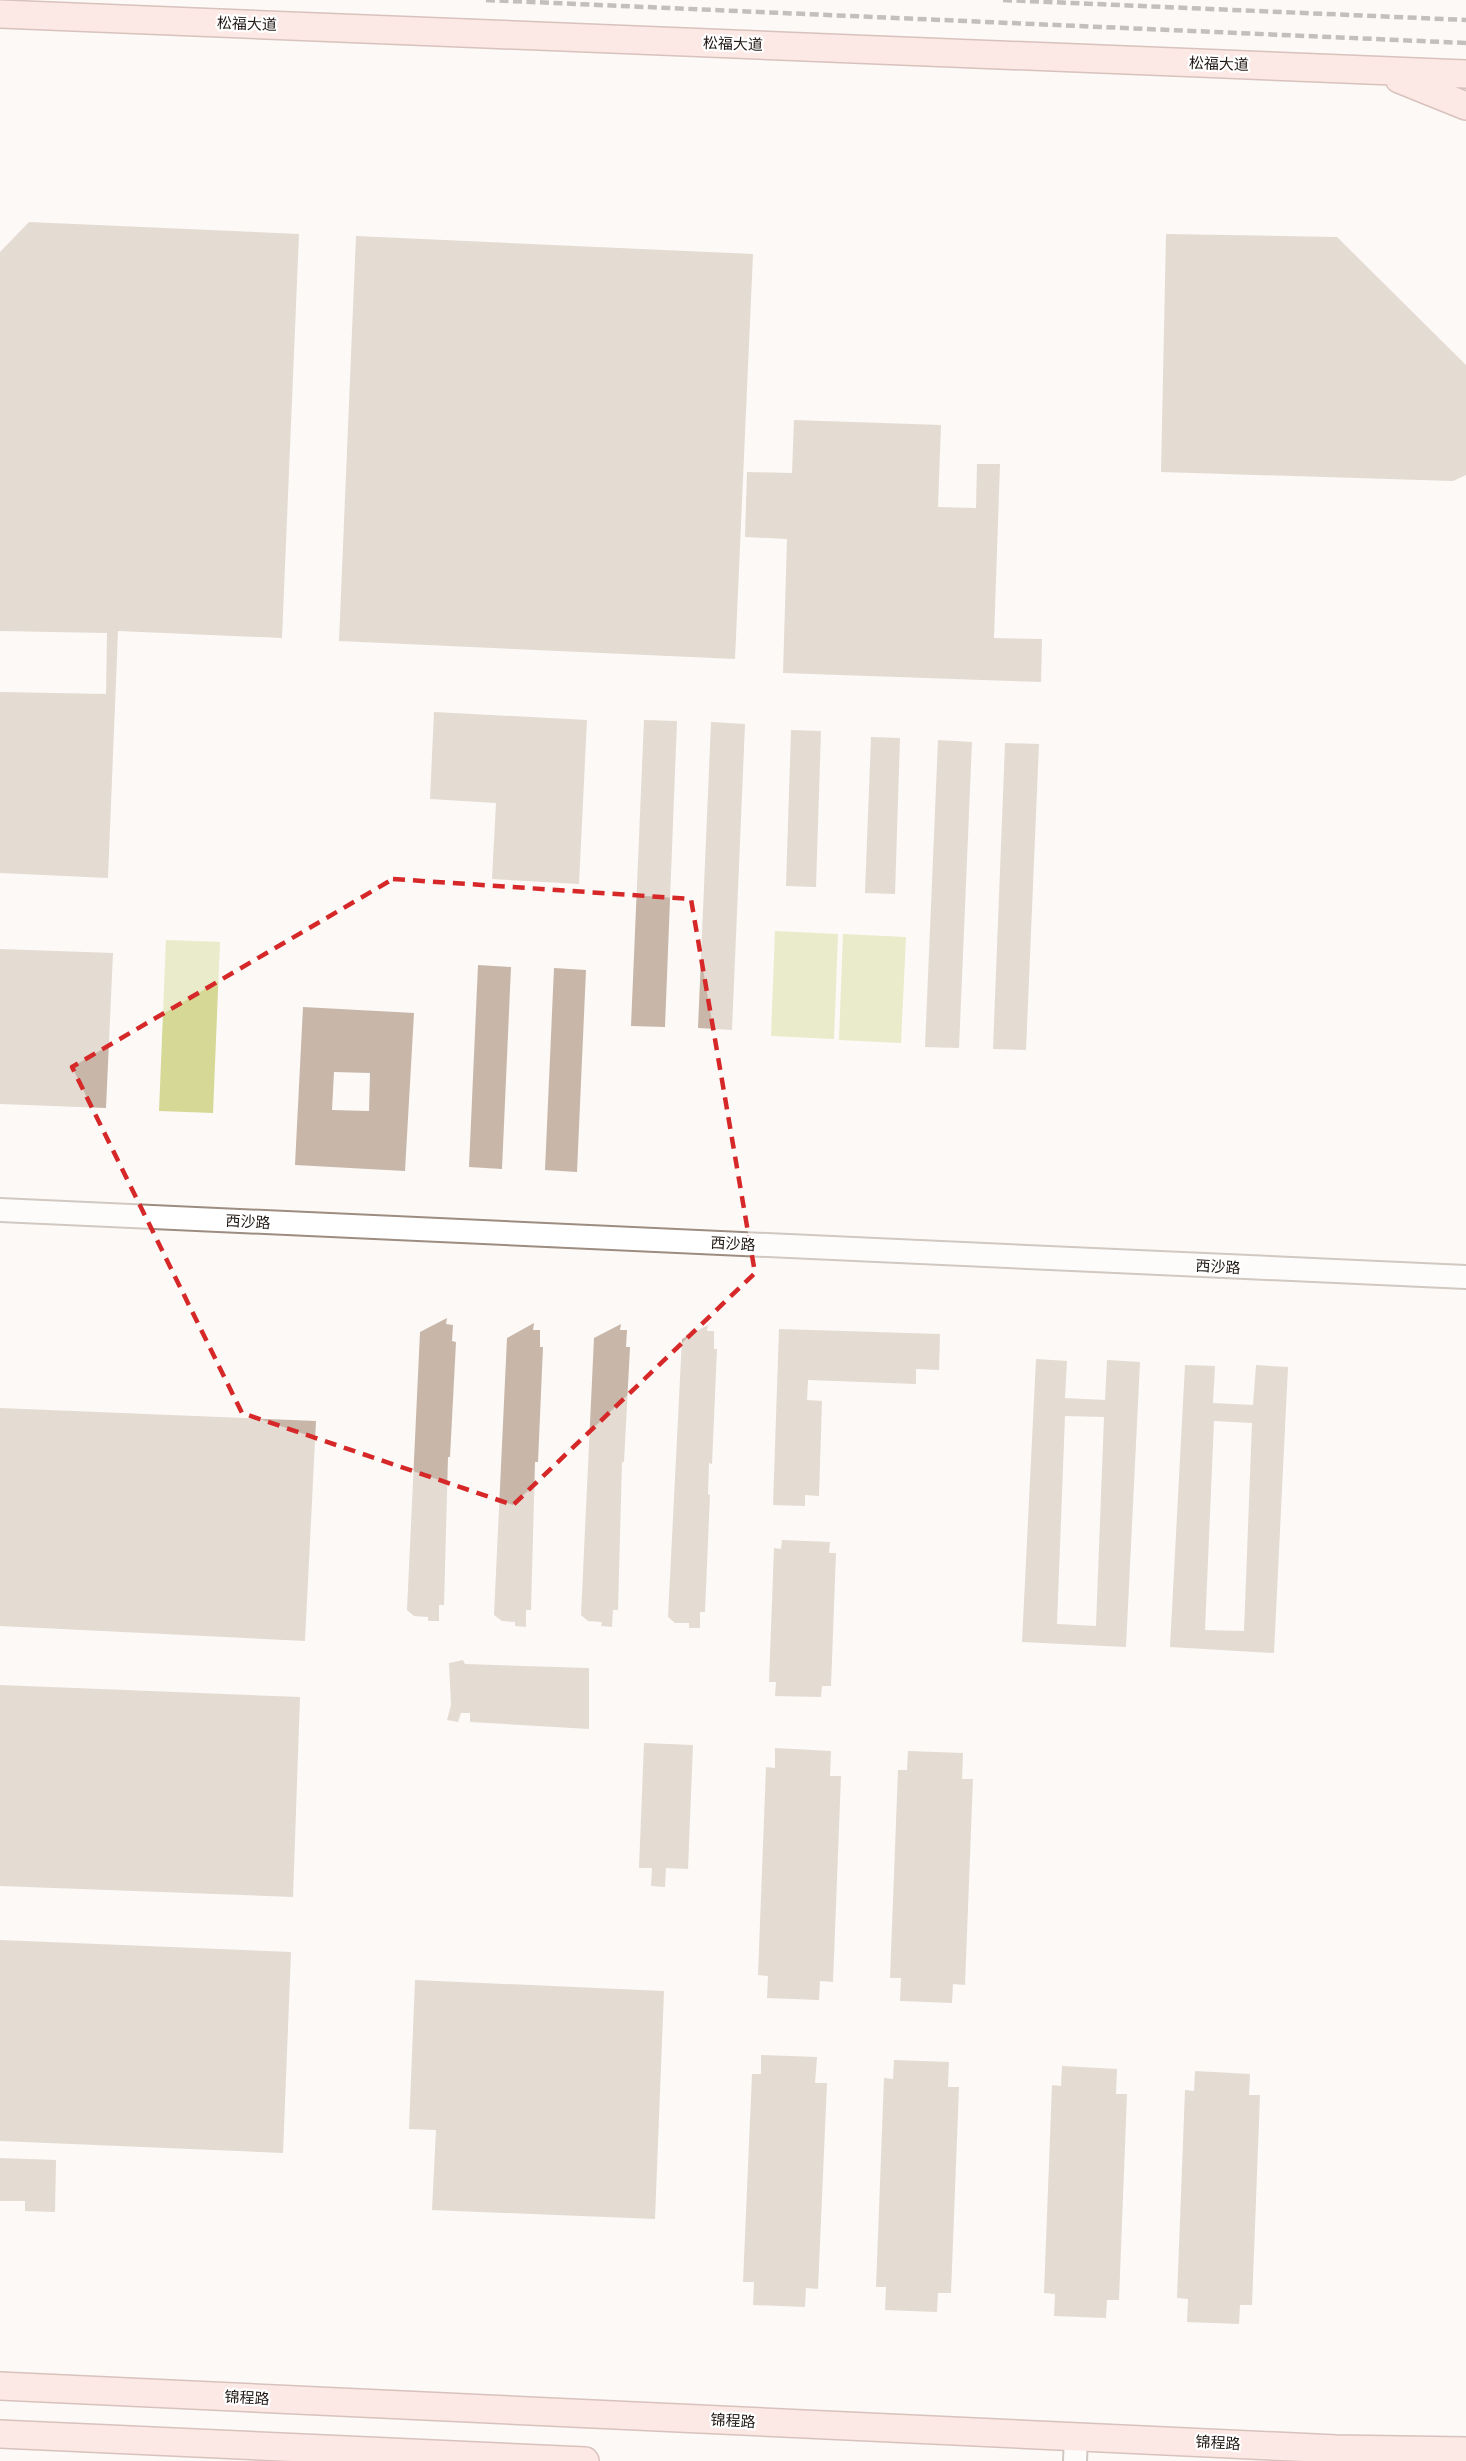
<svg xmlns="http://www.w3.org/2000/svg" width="1466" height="2461" font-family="'Fira Sans','Noto Sans SC',sans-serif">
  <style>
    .green { fill: #d6d996 }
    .building { fill: #c8b6a9; fill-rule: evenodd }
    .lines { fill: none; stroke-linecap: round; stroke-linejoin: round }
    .minor-casing { stroke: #9d8c80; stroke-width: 26 }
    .major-casing { stroke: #ae7e78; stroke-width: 30 }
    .minor { stroke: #fff; stroke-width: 22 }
    .major { stroke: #fdd3ce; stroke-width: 27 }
    .rail { stroke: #7f7976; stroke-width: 4.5; stroke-dasharray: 9 4.5; stroke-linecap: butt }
    .marked { fill: none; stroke: #d62828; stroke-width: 4.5; stroke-dasharray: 12 8; stroke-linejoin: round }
    .labels { text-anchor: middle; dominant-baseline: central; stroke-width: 4.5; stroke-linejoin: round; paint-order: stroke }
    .street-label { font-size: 15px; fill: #1e1713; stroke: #fff }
  </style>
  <rect width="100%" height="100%" fill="#fcf9f6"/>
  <path class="green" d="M775 931 838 934 834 1039 771 1036Z
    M843 934 906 937 901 1043 839 1040Z
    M166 940 220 942 213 1113 159 1111Z"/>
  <path class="building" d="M29 222 299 234 282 638 118 631 108 878 0 873V692L106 694 107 633 0 631V252Z
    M1166 234 1337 237 1466 365V475L1453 481 1161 472Z
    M356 236 753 254 735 659 339 641Z
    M794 420 941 425 938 507 976 508 977 464H1000L994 638 1042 639 1041 682 783 673 787 539 745 537 747 472 792 473Z
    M434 712 587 720 579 884 492 879 496 803 430 799Z
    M644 720 677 721 665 1027 631 1026Z
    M711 722 745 724 732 1030 698 1028Z
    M791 730 821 731 816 887 786 886Z
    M871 737 900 738 895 894 865 893Z
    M938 740 972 742 959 1048 925 1047Z
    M1005 743 1039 744 1026 1050 993 1049Z
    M0 949 113 953 106 1108 0 1104Z
    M478 965 511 967 502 1169 469 1167Z
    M554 968 586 970 577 1172 545 1170Z
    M303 1007 414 1013 405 1171 295 1165ZM334 1072 370 1073 369 1111 332 1110Z
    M447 1318 446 1324 453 1325 452 1341 456 1342 450 1457H448L444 1605H439V1621H428V1617L414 1616 407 1610 420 1332Z
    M534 1323 533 1330H540V1347H543L538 1462H535L531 1610H526V1627L515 1626V1622L502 1621 494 1615 507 1338Z
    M621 1324 620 1330H627L626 1347H630L624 1462H622L618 1610H613L612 1627 601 1626 602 1622 588 1621 581 1615 594 1338Z
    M708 1325 707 1331H714V1349H717L712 1464 709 1463 708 1494 710 1495 705 1612H700V1628H689V1623H675L668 1617 682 1339Z
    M779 1329 940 1334 939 1370 916 1369V1384L808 1380 807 1400 822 1401 819 1496 805 1495V1506L773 1505Z
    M1036 1359 1067 1361 1065 1398 1105 1400 1107 1360 1140 1362 1126 1647 1022 1642ZM1065 1416 1104 1417 1096 1626 1057 1624Z
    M1185 1365 1215 1366 1213 1403 1253 1405 1256 1365 1288 1367 1274 1653 1170 1647ZM1214 1421 1252 1423 1244 1631 1205 1630Z
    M0 1408 316 1421 305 1641 0 1626Z
    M782 1540 830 1542 829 1553H836L831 1686H822L821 1697 775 1696 776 1682H769L774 1548 781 1549Z
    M463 1660 465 1664 589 1668V1729L470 1722V1713H461L458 1722 447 1720 451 1705 449 1663Z
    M0 1685 300 1697 293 1897 0 1886Z
    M644 1743 693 1745 688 1869 666 1868 665 1887 651 1886 652 1868H639Z
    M775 1748 831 1751 830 1776H841L833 1982 820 1981 819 2000 767 1998 768 1976 758 1975 766 1767 775 1768Z
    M908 1751 963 1753 962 1779H973L965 1985 953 1984 952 2003 900 2001 901 1978H890L898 1770H907Z
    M0 1940 291 1952 283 2153 0 2141Z
    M415 1980 664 1991 655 2219 432 2210 436 2130 409 2129Z
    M761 2055 817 2057 815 2083H827L818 2289 806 2288 805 2307 753 2305 754 2282H743L752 2074H761Z
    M894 2060 949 2062 948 2087H959L951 2293H938L937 2312 885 2310 886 2287H876L884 2078 893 2079Z
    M1062 2066 1117 2069 1116 2094H1127L1119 2300H1107L1106 2318 1054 2316 1055 2294 1044 2293 1052 2085 1061 2086Z
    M1195 2071 1250 2074 1249 2095H1260L1252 2305H1240L1239 2324 1187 2322 1188 2299 1177 2298 1185 2090 1194 2091Z
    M0 2158 56 2160 55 2212 25 2211V2201H0Z"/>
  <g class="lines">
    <g class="minor-casing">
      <path id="minor" d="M0 1210 1466 1277
        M1075 2461 1076 2437"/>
    </g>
    <g class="major-casing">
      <path id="major" d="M0 14 1466 74
        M1399 79 1466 106
        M0 2386 1336 2449 1466 2451
        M0 2434 585 2461"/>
    </g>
    <use href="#minor" class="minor"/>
    <use href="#major" class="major"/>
    <path class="rail" d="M486 0 1466 43
      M1003 0 1466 20"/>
  </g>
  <path d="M0 0H1466V2461H0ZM393 879 691 899 755 1273 513 1505 242 1413 72 1067Z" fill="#fcf9f6" fill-opacity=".55" fill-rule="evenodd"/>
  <path class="marked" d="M393 879 691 899 755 1273 513 1505 242 1413 72 1067Z"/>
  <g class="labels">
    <g class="street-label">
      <text transform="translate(247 24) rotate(2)">松福大道</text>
      <text transform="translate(733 44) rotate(2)">松福大道</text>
      <text transform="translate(1219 64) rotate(2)">松福大道</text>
      <text transform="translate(248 1222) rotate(3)">西沙路</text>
      <text transform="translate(733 1244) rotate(3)">西沙路</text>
      <text transform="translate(1218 1267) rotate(3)">西沙路</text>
      <text transform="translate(247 2398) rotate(3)">锦程路</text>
      <text transform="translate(733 2421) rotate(3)">锦程路</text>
      <text transform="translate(1218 2443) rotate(3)">锦程路</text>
    </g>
  </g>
</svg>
